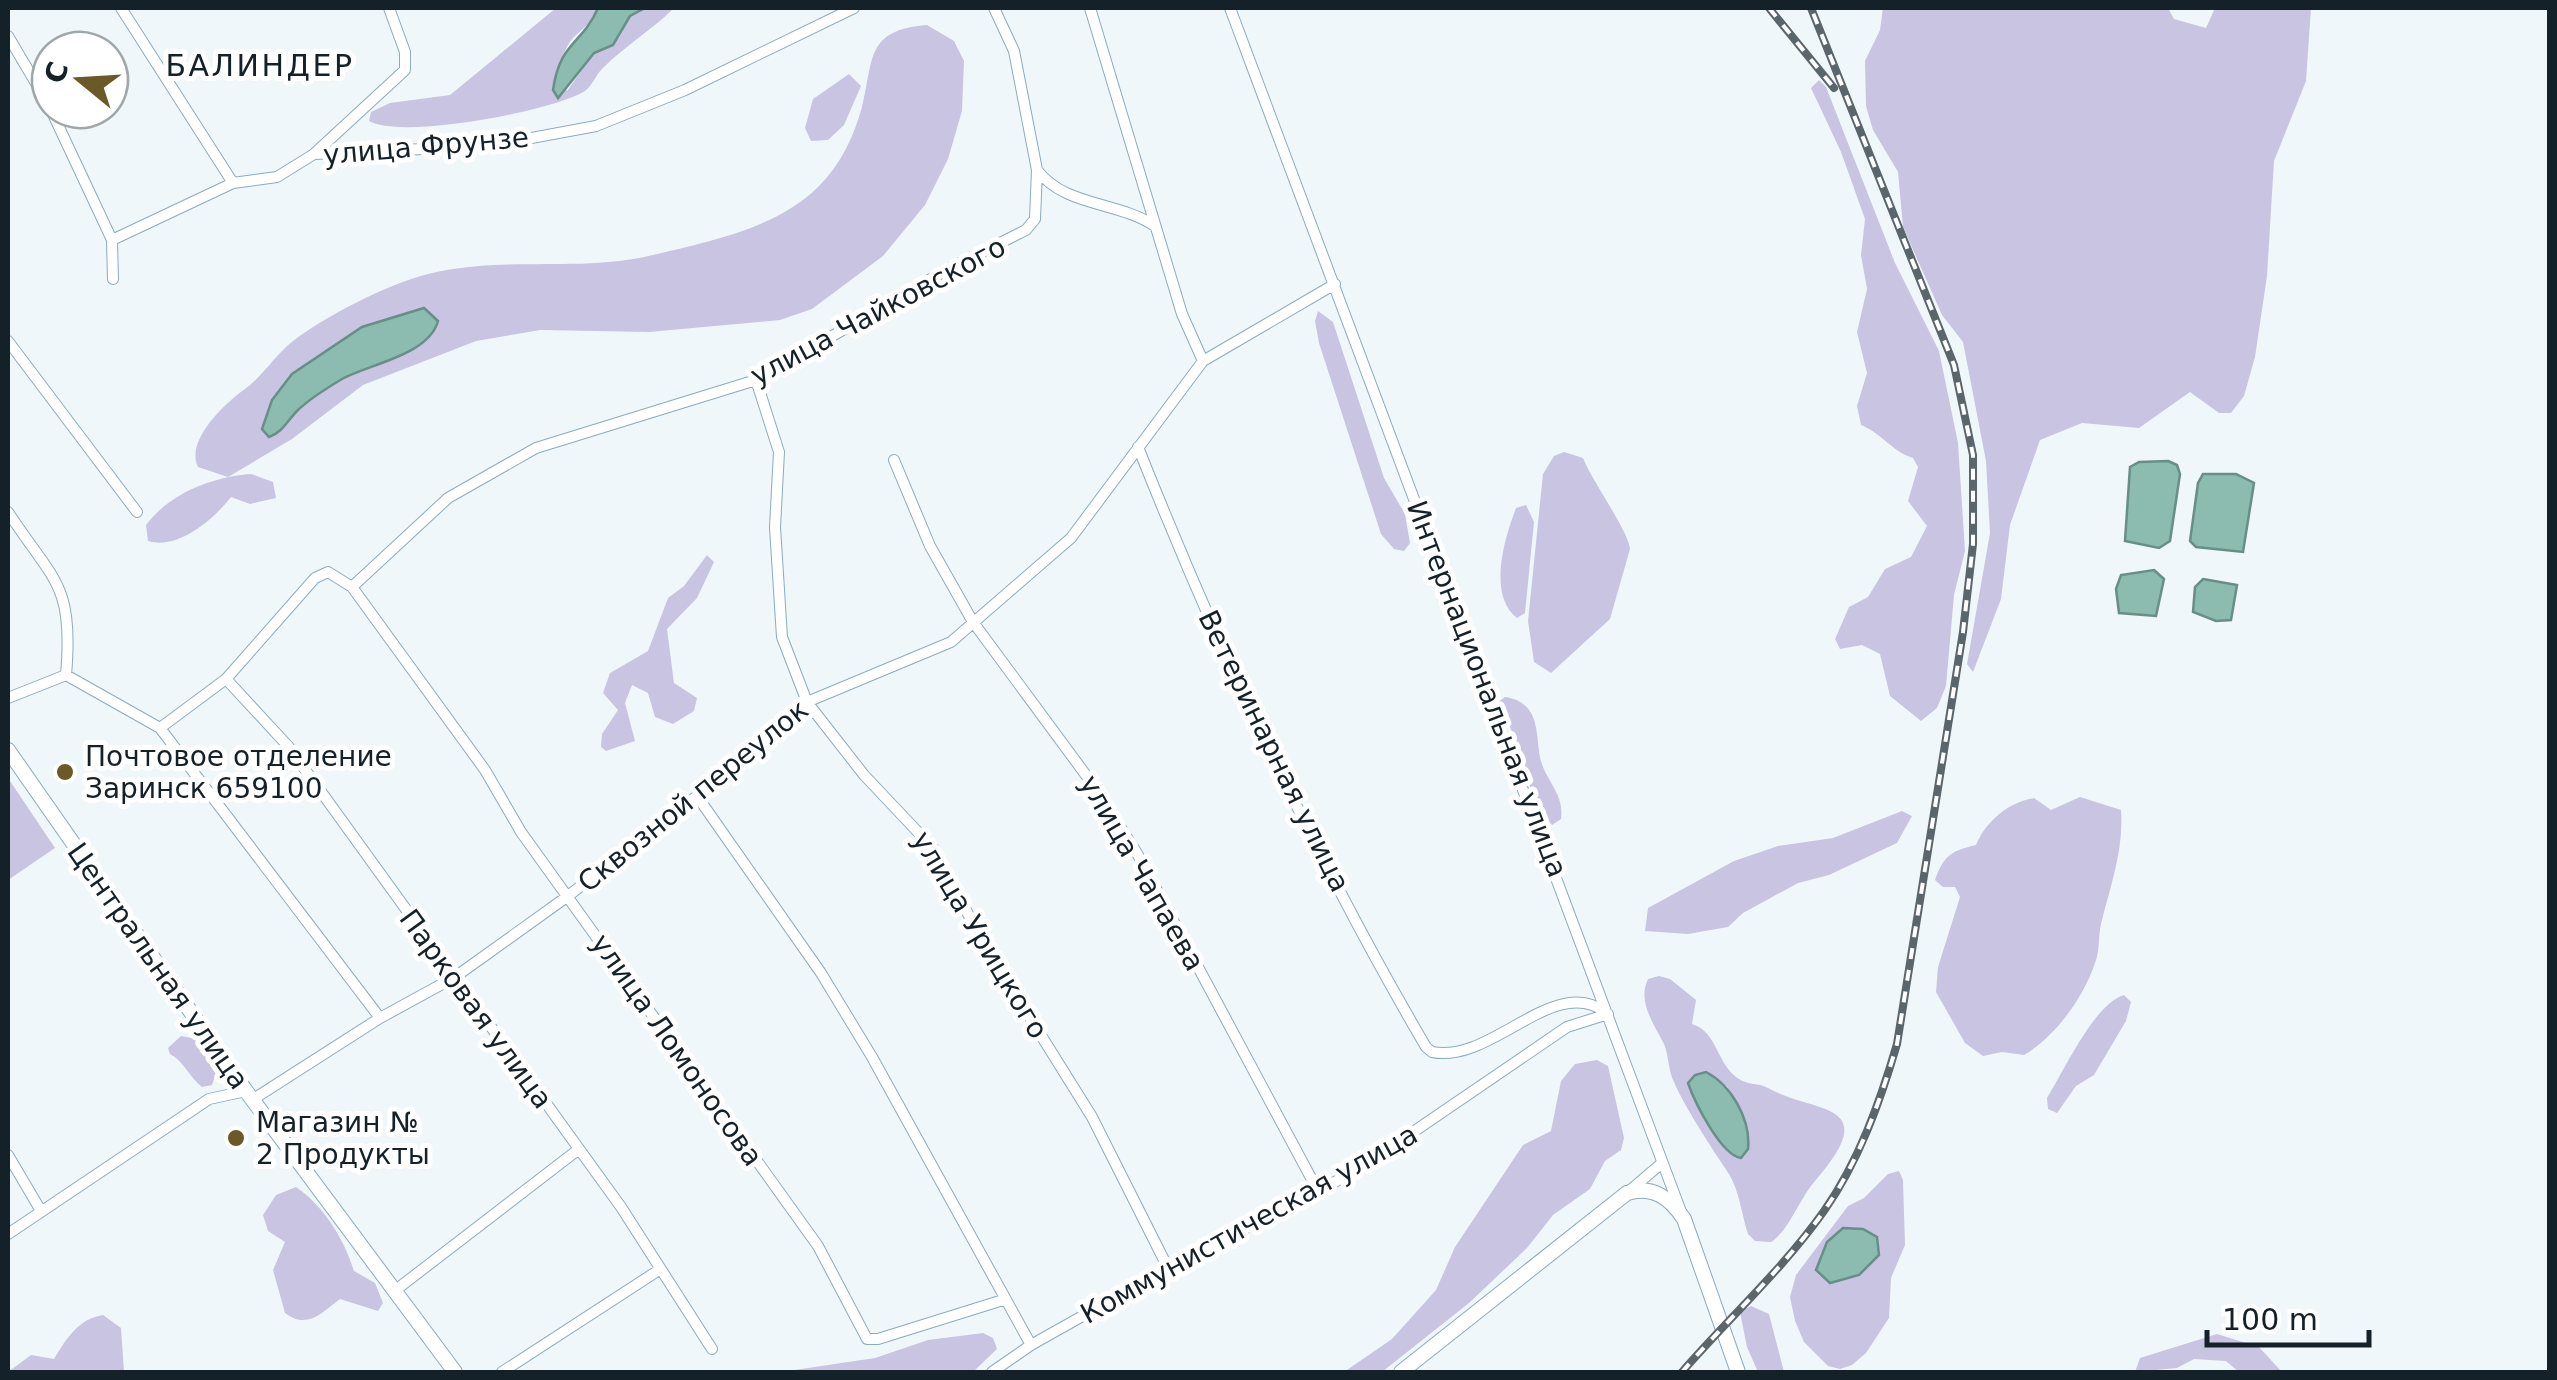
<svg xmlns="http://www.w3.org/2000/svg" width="2557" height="1380" font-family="'DejaVu Sans',sans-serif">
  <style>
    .green { fill: #c9c4e2; fill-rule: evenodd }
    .water { fill: #8cbcb0; stroke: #688e88; stroke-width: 2.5 }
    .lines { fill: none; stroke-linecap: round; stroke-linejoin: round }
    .street-casing { stroke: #8babbf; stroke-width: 12 }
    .secondary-casing { stroke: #8babbf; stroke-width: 16 }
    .street { stroke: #fff; stroke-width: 10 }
    .secondary { stroke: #fff; stroke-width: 14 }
    .rail-casing { stroke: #5a656c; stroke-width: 8 }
    .rail { stroke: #fff; stroke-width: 4; stroke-dasharray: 11; stroke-linecap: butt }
    .poi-dot { fill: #6b5a28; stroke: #fff; stroke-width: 4 }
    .labels { text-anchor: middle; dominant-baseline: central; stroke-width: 10; stroke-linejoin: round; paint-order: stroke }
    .street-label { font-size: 28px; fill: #142129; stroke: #fff }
    .poi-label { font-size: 28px; fill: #142129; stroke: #fff; text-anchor: start }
    .neighbourhood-label { font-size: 30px; letter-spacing: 2.5px; fill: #142129; stroke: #fff }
  </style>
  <rect width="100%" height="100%" fill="#f0f7fb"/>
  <path class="green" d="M556 8H598C590 28 576 31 568 45 563 54 560 64 555 74L567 91 594 53 619 38 630 16 645 8H674C653 29 625 46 604 67 596 74 593 85 585 91 553 111 402 140 369 121L371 112 390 103 450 95Z
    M1883 8H2168L2174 19 2206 28 2215 8H2311L2306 81 2274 161 2267 276 2255 357 2244 396 2231 413H2219L2190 392 2139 428 2082 423 2040 440 2010 525 2001 599 1973 672 1967 664 1990 533 1986 461 1963 342 1942 315 1903 227 1898 172 1873 130 1866 106 1865 61 1880 30Z
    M927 25 954 41 964 61 962 111 948 159 925 205 883 256 812 309 780 320 649 332 540 330 476 341 363 385 292 439 228 477 198 467C185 441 224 404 245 389 263 376 275 355 293 341 328 315 385 285 428 274 502 255 580 273 653 255 710 241 776 229 819 186 841 164 854 136 862 107 874 59 865 30 927 25ZM424 308 398 356 343 378 299 409 292 374 382 322Z
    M849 74 861 86 844 125 828 140 811 141 805 128 813 99Z
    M1819 80 1826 87 1895 263 1939 351 1958 443 1965 551 1954 595 1946 686 1937 708 1921 721 1890 696 1880 654 1862 645 1840 649 1835 639 1849 607 1868 597 1885 569 1911 557 1927 526 1908 501 1918 467 1913 458C1891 451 1883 434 1861 425L1857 406 1867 373 1857 332 1867 289 1861 255 1865 219 1841 152 1811 88Z
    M1318 311 1333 322 1384 478 1405 514 1410 543 1404 551 1394 549 1381 534 1319 343 1315 321Z
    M1564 452 1583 458C1592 481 1629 532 1630 549L1610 619 1551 673 1534 662 1528 621 1543 474 1554 456Z
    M251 474 273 482 276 498 250 504 231 497C213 520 178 550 148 541L146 525C170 493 212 477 251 474Z
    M1526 505 1534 522 1525 613 1517 618C1487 595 1505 537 1516 508Z
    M707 555 714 562 697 598 667 629 674 683 697 698 694 711 673 724 655 717 648 693 632 685 625 703 635 741 606 751 601 747 602 734 618 710 603 693 610 673 648 651 668 598 684 586Z
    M1505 697C1546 703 1533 744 1543 767 1551 786 1564 797 1561 819L1552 825C1521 791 1524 741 1497 703Z
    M8 778 55 848 8 880Z
    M2080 797 2121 810C2124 850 2110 887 2101 924 2098 937 2100 951 2095 963 2084 997 2055 1037 2024 1055L2002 1052 1983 1056 1965 1043 1936 992 1938 967 1960 897 1955 887H1943L1935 880C1944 855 1951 851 1976 845 1986 821 2009 802 2034 798L2051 810Z
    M1902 811 1912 816 1897 843 1829 875 1798 883 1743 913 1728 927 1688 934 1645 931 1648 908 1734 861 1778 846 1833 838Z
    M1659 976 1670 979 1696 1000 1692 1024C1718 1032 1716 1064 1739 1079 1748 1085 1759 1083 1768 1088 1814 1114 1885 1100 1815 1181 1799 1199 1789 1231 1771 1242L1755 1241 1748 1234C1742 1216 1739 1190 1729 1174 1713 1150 1685 1108 1674 1082 1668 1070 1669 1056 1664 1044 1654 1024 1637 1002 1648 979ZM1727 1086 1749 1138 1728 1152 1692 1094Z
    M2124 995 2131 1002 2126 1021 2094 1075 2076 1086 2057 1113 2048 1109 2047 1098C2064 1071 2094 1004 2124 995Z
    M181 1036 197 1039C204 1051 211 1058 217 1070L212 1085 202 1087C189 1077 184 1061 170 1054L168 1048Z
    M1597 1060 1608 1066 1624 1138 1621 1150 1605 1161 1590 1189 1553 1215 1527 1248 1469 1303 1382 1372H1344L1392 1339 1436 1290 1455 1247 1523 1145 1551 1131 1561 1081 1575 1064Z
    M1899 1171 1903 1180 1905 1245 1891 1278 1889 1318 1866 1353 1852 1365 1840 1369 1828 1366 1804 1342 1795 1321 1790 1297 1796 1275 1848 1206 1864 1198 1888 1174Z
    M296 1187C324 1206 344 1239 354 1271L375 1283 383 1303 378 1311 340 1299C321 1313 308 1330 285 1313L273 1270 285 1242 268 1231 263 1215 276 1195Z
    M1751 1306 1769 1314 1784 1372H1758L1747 1347 1740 1312Z
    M103 1315 121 1328 124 1372H8L31 1355 54 1359C67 1338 78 1319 103 1315Z
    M983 1333 993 1338 997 1349 973 1372H781L875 1358 928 1340Z
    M2217 1334 2259 1347 2281 1371 2288 1372H2239L2226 1361 2194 1359 2177 1368 2135 1372 2140 1358Z"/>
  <path class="water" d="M598 8H645L630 16 613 45 594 53 558 98 553 90C560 41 582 45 598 8Z
    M424 308 438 321C429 355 369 364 342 379 327 388 309 399 297 411 287 421 283 432 269 437L262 429 272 400 292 374 362 327Z
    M2168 461 2177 465 2180 474 2170 541 2159 548 2125 541 2130 467 2139 462Z
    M2203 474H2236L2254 483 2243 552 2196 547 2190 541 2198 483Z
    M2154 570 2164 579 2156 616 2119 613 2116 589 2121 575Z
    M2203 579 2237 585 2231 620 2216 621 2193 612 2195 587Z
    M1706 1072C1731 1085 1751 1119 1748 1149L1741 1158C1721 1155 1695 1103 1688 1083L1695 1075Z
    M1843 1228 1863 1229 1877 1237 1879 1255 1859 1275 1830 1283 1816 1270 1827 1242Z"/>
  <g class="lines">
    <g class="street-casing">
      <path id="street" d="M121 8 233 183
        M1090 8 1182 314 1203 361
        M1230 8 1680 1209
        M8 36 50 107
        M51 110 112 240 113 279
        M315 153 405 70V52L389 8
        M1037 170C1065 207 1118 201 1155 226
        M112 240 233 183 277 177 314 154 489 146 596 126 685 90 854 8
        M8 341 137 512
        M756 380 779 452 775 527 782 637 807 702 864 775 933 848 984 944 1092 1117 1168 1268
        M1138 447C1220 653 1314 856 1426 1047L1432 1052C1493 1064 1554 972 1607 1013
        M894 460 930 546 973 622 1094 786 1138 855 1318 1191
        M8 512C54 582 74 584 66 675L160 728 380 1018
        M352 587 448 498 536 448 756 380 950 268 1026 230 1035 219 1037 170 1014 51 994 8
        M226 679 288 746 455 977 621 1207 712 1349
        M8 698 66 675
        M160 728 226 679 315 578 328 572 352 587 485 770 521 832 818 1246 867 1339H878L1003 1300
        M697 796 821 973 872 1057 1031 1345
        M252 1100 380 1018 455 977 568 896 697 796 807 702 951 642 1071 538 1203 361 1335 284
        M8 1155 41 1211
        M1628 1192 1662 1163
        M8 1234 209 1099 246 1091
        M397 1289 579 1149
        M502 1372 659 1270
        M992 1372 1031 1345 1168 1268 1356 1171 1567 1027 1608 1014"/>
    </g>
    <g class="secondary-casing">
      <path id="secondary" d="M8 750 246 1091 455 1372
        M1401 1372 1627 1193C1653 1185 1670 1198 1684 1219L1738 1372"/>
    </g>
    <use href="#street" class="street"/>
    <use href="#secondary" class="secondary"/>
    <g class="rail-casing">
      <path id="rail" d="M1769 8 1834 88
        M1682 1372C1728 1319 1783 1269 1824 1211 1859 1161 1880 1102 1897 1044L1963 632 1973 544V455L1954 365 1811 8"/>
    </g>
    <use href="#rail" class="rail"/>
  </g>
  <g class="poi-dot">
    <circle cx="65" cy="772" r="10"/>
    <circle cx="236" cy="1138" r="10"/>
  </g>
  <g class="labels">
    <g class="street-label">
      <text transform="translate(426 146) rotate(-5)">улица Фрунзе</text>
      <text transform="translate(878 311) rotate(-28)">улица Чайковского</text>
      <text transform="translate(1487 689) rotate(69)">Интернациональная улица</text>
      <text transform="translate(1274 751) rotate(64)">Ветеринарная улица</text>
      <text transform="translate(693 796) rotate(-39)">Сквозной переулок</text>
      <text transform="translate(1142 873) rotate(60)">улица Чапаева</text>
      <text transform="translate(980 935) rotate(59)">улица Урицкого</text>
      <text transform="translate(158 966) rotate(55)">Центральная улица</text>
      <text transform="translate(476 1009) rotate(54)">Парковая улица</text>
      <text transform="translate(677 1050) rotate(55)">улица Ломоносова</text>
      <text transform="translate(1249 1224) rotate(-29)">Коммунистическая улица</text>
    </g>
    <g class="poi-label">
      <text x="85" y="756">Почтовое отделение<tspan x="85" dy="32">Заринск 659100</tspan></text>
      <text x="256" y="1122">Магазин №<tspan x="256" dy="32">2 Продукты</tspan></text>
    </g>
    <g class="neighbourhood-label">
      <text x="260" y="65">БАЛИНДЕР</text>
    </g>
  </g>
  <rect width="2557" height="1380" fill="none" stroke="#142129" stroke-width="20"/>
  <g transform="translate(80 80) rotate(288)"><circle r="48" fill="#ffffff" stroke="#a1a6a9" stroke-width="2.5"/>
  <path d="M0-8L18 38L0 25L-18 38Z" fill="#6b5a28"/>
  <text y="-15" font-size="28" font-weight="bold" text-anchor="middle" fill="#142129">С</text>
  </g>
  <path d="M2207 1330v15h162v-15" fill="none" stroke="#142129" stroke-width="5"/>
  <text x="2222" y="1330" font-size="30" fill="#142129" stroke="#ffffff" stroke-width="8" paint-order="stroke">100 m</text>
</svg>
